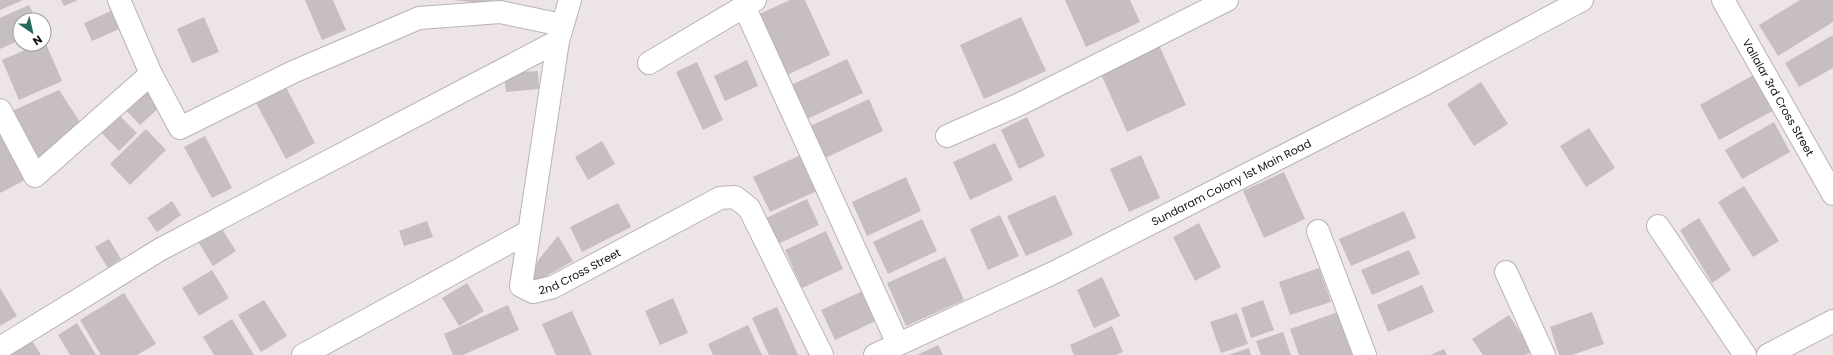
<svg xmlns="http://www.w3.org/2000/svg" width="1833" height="355" font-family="Poppins,sans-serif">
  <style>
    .building { fill: #c6bebf }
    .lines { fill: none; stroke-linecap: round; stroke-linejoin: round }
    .street-casing { stroke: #bab2b4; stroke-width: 24 }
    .street { stroke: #fff; stroke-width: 22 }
    .labels { text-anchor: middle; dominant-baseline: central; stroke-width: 3; stroke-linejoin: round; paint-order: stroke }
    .street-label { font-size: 11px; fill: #121010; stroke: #fff }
  </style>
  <rect width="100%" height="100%" fill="#ede4e6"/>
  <path class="building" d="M0 0H23L0 10Z
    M61 0H78L64 6Z
    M305 0H333L346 30 322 40Z
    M452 0H493V4Z
    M790 0H805L830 55 787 75 759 14Z
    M1065 0H1130L1140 22 1086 47Z
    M1800 0H1833V22L1778 56 1759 25Z
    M29 5 36 20H20V40L0 49V18Z
    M111 11 119 29 92 41 84 23Z
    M204 17 219 52 192 63 177 29Z
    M1021 17 1046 71 984 99 960 45Z
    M1833 35V68L1799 87 1785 63Z
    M44 39 62 81 19 100 2 60 39 44H44Z
    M1159 45 1186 105 1127 132 1100 72Z
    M847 59 863 93 805 120 789 86Z
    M747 60 758 86 725 101 714 76Z
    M697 62 723 120 703 130 676 72Z
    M538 71 539 89 506 92 504 73Z
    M1757 73 1776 109 1719 140 1700 105Z
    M1481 82 1508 124 1474 146 1447 104Z
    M143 87 160 107 140 125 122 106Z
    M286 87 315 143 286 159 256 103Z
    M59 90 84 128 39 162 12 111Z
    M869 99 883 131 823 159 808 127Z
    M116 112 137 133 119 151 98 129Z
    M1027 117 1045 156 1019 169 1001 130Z
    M1774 122 1790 152 1742 179 1725 150Z
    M1589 128 1615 168 1586 187 1560 146Z
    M146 129 166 150 130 185 110 164Z
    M0 133 25 180 0 193Z
    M205 136 232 188 212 198 184 147Z
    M602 141 615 164 588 180 575 157Z
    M995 143 1013 180 970 200 953 162Z
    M803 154 819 190 770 212 753 177Z
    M1141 155 1160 198 1129 212 1110 169Z
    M1284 172 1305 219 1264 238 1243 191Z
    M906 177 921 211 867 236 852 202Z
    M1744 186 1779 241 1753 257 1718 202Z
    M1055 195 1073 235 1026 256 1007 216Z
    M807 199 819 225 776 245 764 219Z
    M172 201 181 215 157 232 147 218Z
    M618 203 631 227 582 252 570 227Z
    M1404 211 1416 238 1351 266 1339 239Z
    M1000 215 1019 256 988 270 970 229Z
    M1699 218 1731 270 1712 283 1680 230Z
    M922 219 937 251 888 274 873 242Z
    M427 221 433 237 404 246 399 231Z
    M1199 223 1221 267 1195 281 1173 237Z
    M220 226 236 251 213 266 197 240Z
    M826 231 843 269 802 288 785 250Z
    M558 236 573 261 536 282 531 275 539 259Z
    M109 239 121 259 108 268 95 247Z
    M1409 250 1420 274 1372 295 1361 270Z
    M945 257 964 300 906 326 887 283Z
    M1319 268 1331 302 1290 315 1279 282Z
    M212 270 229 298 199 316 182 288Z
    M1102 277 1120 316 1094 328 1077 290Z
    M467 283 484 311 459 326 442 298Z
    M1422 285 1434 312 1388 332 1377 305Z
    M0 288 17 316 0 326Z
    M867 289 880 319 835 340 821 310Z
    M124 293 156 344 137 355H101L80 320Z
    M673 298 688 333 660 345 645 311Z
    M264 300 287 336 261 352 238 315Z
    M1263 300 1274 330 1251 338 1241 308Z
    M508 305 519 330 463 355H453L444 334Z
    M777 307 798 355H769L752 318Z
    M572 311 592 355H556L542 324Z
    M1341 311 1355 355H1299L1290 329Z
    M1592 312 1604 344 1572 355H1559L1550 327Z
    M1237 313 1248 344 1221 353 1210 322Z
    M1509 315 1532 351 1526 355H1483L1472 339Z
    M232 319 254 355H214L203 337Z
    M77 323 96 355H70L58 335Z
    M748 325 762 355H713L708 344Z
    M1112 326 1123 352 1116 355H1074L1070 345Z
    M1283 332 1291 355H1261L1256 341Z
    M32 341 41 355H9Z
    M938 345 943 355H917Z
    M1249 348 1251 355H1228Z
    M1444 349 1447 355H1430Z"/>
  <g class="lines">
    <g class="street-casing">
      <g id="street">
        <path d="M119 0 151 74 180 128 293 72 419 18 500 12 562 25"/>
        <path id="s1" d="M570 0 558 41 521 286 533 292 553 287 720 198 735 197 749 208 822 355"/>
        <path id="s2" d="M1723 0 1833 194"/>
        <path d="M744 6 898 344"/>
        <path d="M649 63 755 0"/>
        <path d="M0 110 35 176 151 74"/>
        <path d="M947 136 1020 104 1227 0"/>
        <path d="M1658 226 1745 355"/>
        <path d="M1318 231 1365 355"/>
        <path d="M1506 272 1544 355"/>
        <path d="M0 348 161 249 558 41"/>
        <path d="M303 355 528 232"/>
        <path id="s3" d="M875 355 1053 273 1423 85 1582 0"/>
        <path d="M1768 355 1833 321"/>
      </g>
    </g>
    <use href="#street" class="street"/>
  </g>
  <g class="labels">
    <g class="street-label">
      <text stroke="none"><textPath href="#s2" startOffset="112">Vallalar 3rd Cross Street</textPath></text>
      <text stroke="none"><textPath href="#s3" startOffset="396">Sundaram Colony 1st Main Road</textPath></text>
      <text stroke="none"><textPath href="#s1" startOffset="355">2nd Cross Street</textPath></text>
    </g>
  </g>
  <g transform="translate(32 32) rotate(146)"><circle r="19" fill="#ffffff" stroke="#a09f9f"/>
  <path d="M0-3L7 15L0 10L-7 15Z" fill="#276a5b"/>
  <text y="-6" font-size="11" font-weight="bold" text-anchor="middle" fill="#121010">N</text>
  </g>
</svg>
